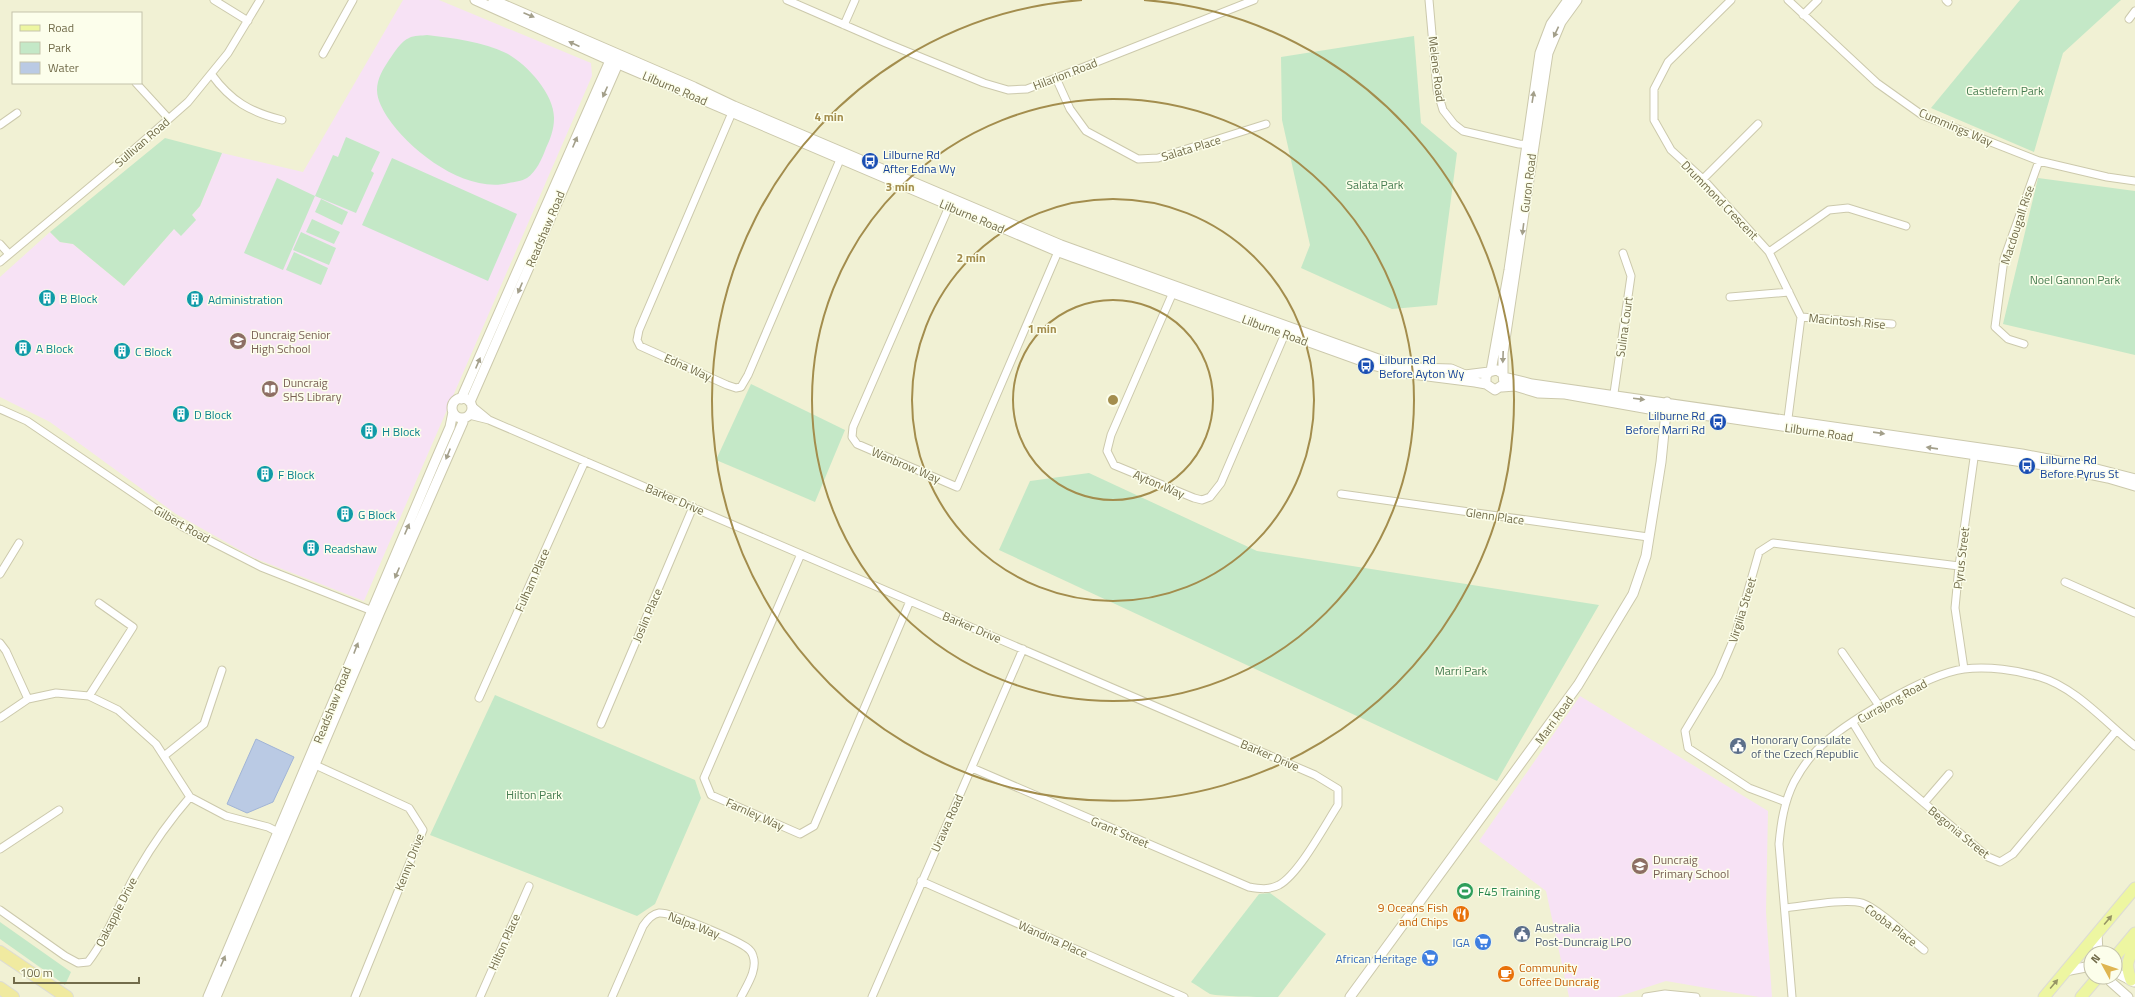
<svg xmlns="http://www.w3.org/2000/svg" width="2135" height="997" font-family="'Titillium Web',sans-serif">
  <style>
    .residential { fill: #f1f1d4; fill-rule: evenodd }
    .education { fill: #f7e2f5 }
    .green { fill: #c4e8c7 }
    .water { fill: #bacae4; stroke: #a1b4d5 }
    .lines { fill: none; stroke-linecap: round; stroke-linejoin: round }
    .minor-casing { stroke: #ccc9ac; stroke-width: 9 }
    .tertiary-casing { stroke: #ccc9ac; stroke-width: 11 }
    .primary-casing { stroke: #dddcd4; stroke-width: 13 }
    .trunk-casing { stroke: #dddcd4; stroke-width: 14 }
    .minor { stroke: #fff; stroke-width: 7 }
    .tertiary { stroke: #fff; stroke-width: 9 }
    .primary { stroke: #edf6a1; stroke-width: 11 }
    .trunk { stroke: #f0eaa0; stroke-width: 12 }
    .oneway { fill: #a39f8a }
    .oneway2 { fill: #979565 }
    .ring { fill: none; stroke: #a38d4d; stroke-width: 2 }
    .labels { text-anchor: middle; dominant-baseline: central; stroke-width: 3; stroke-linejoin: round; paint-order: stroke }
    .street-label { font-size: 12px; fill: #726c4b; stroke: #fcfeeb }
    .park-label { font-size: 12px; fill: #477d52; stroke: #fcfeeb }
    .transit-label { font-size: 12px; fill: #164399; stroke: #fcfeeb; text-anchor: start }
    .culture-label { font-size: 12px; fill: #0d838f; stroke: #fcfeeb; text-anchor: start }
    .education-label { font-size: 12px; fill: #785e54; stroke: #fcfeeb; text-anchor: start }
    .service-label { font-size: 12px; fill: #4e5e75; stroke: #fcfeeb; text-anchor: start }
    .leisure-label { font-size: 12px; fill: #27864d; stroke: #fcfeeb; text-anchor: start }
    .food-label { font-size: 12px; fill: #c56008; stroke: #fcfeeb; text-anchor: end }
    .shop-label { font-size: 12px; fill: #366cbe; stroke: #fcfeeb; text-anchor: end }
    .centre { fill: #a38d4d; stroke: #fcfeeb; stroke-width: 2 }
    .ring-label { font-size: 12px; text-anchor: middle; font-weight: bold; fill: #a38d4d; stroke: #fcfeeb; stroke-width: 3; stroke-linejoin: round; paint-order: stroke }
  </style>
  <rect width="100%" height="100%" fill="#f9fbe5"/>
  <path class="residential" d="M0 0H2135V997H0ZM13 13H141V83H13ZM2091 953H2115V977H2091Z"/>
  <path class="education" d="M403 0H439L591 63 592 76 364 601 254 558 176 514 50 422 0 397V277L50 232 60 242 73 244 124 286 174 229 196 220 192 215 200 206 222 153 303 172Z
    M1580 696 1768 811 1766 912 1772 997H1759L1666 981 1617 997H1569L1546 891 1479 841Z"/>
  <path class="green" d="M2020 0H2121L2063 53 2034 152 1931 108Z
    M427 35C452 38 484 42 506 53 527 64 555 95 554 119 554 129 550 140 546 148 542 159 536 172 527 178 522 181 514 182 509 183 466 194 410 151 388 118 383 110 377 100 377 90 377 79 383 69 389 60 394 53 401 41 409 38 414 35 422 36 427 35Z
    M1414 36 1421 123 1457 153 1437 305 1392 309 1301 268 1310 245 1282 120 1281 57Z
    M346 137 380 152 371 171 374 173 356 213 315 196 283 270 244 253 277 178 315 196 333 155 338 157Z
    M165 138 222 153 200 206 192 215 196 220 181 236 174 229 124 286 73 244 60 242 50 232Z
    M392 158 517 214 488 281 362 225Z
    M2038 178 2135 191V355L2003 324Z
    M321 199 348 212 342 225 315 212Z
    M312 219 340 232 334 244 306 232Z
    M301 232 336 248 329 265 293 250Z
    M294 252 328 268 321 285 286 270Z
    M751 384 845 430 815 502 716 460Z
    M1089 473 1257 551 1599 605 1497 781 999 550 1030 481Z
    M495 695 695 780 701 798 655 904 637 916 430 835Z
    M1270 893 1326 934 1278 997C1262 997 1223 997 1210 994 1203 990 1198 986 1191 982L1259 894Z
    M0 922 71 972 65 985 0 939Z"/>
  <path class="water" d="M256 739 294 757 273 802 247 813 227 804Z"/>
  <g class="lines">
    <g class="minor-casing">
      <path id="minor" d="M214 0 248 21
        M787 0 886 43 984 83 1008 90 1027 89 1056 78 1254 0
        M1429 0 1437 90 1443 110 1454 124 1463 131 1519 144 1531 145
        M1731 0 1668 62 1654 89V120L1671 150 1703 179 1769 252 1801 317 1787 426
        M1788 0 1877 83 1922 115 2039 161 2107 177 2135 181
        M1946 0 1948 2
        M1803 15 1818 0
        M2129 19 2135 11
        M844 25 855 0
        M323 54 353 0
        M212 75C231 101 250 112 282 120
        M1056 78 1070 109 1086 131 1138 159 1158 158 1266 124
        M136 83 169 119
        M734 108 639 330 637 340 640 346 727 385 736 388 741 387 748 375 842 155
        M0 125 17 113
        M1703 179 1758 124
        M951 202 853 427 852 437 857 444 957 487 1060 247
        M0 244 9 254
        M1769 252 1829 210 1848 208 1906 226
        M0 262 121 161 188 102 228 53 260 0
        M1174 290 1111 435 1107 451 1114 465 1194 498 1202 500 1210 497 1221 483 1287 329
        M1730 297 1789 292
        M1801 317 1892 324
        M2024 344 2008 339 1995 327 2004 259 2039 161
        M1613 400 1631 276 1623 253
        M472 406 489 420
        M0 409 27 421 183 527 261 567 375 612
        M469 415 489 420 1315 775 1338 789V805C1325 825 1299 874 1279 885 1269 890 1260 889 1249 887L972 768
        M1341 494 1648 537
        M801 554 704 778 711 795 800 834 814 826 910 601
        M0 574 19 543
        M2065 582 2135 613
        M0 643 6 651 28 699
        M1842 652 1880 707
        M1964 669 1955 608 1959 566 1975 451
        M89 696 133 627 99 603
        M479 698 585 461
        M0 718 28 699 56 693 89 696 118 710 156 744 190 797 226 816 268 827 282 834
        M1853 723 1878 764 1988 857 2000 862 2013 854 2116 731
        M601 724 693 507
        M164 756 204 724 222 670
        M311 763 409 808 423 830 355 997
        M1786 802 1749 788 1688 748 1685 731 1718 676 1735 636 1759 552 1773 543 1959 566
        M1924 803 1949 774
        M0 849 59 810
        M921 881 1184 997
        M1785 908C1804 906 1845 898 1862 903 1879 909 1909 938 1924 950
        M0 910 65 956 78 963 88 962C109 935 120 900 138 870 153 844 170 820 190 797
        M480 997 529 886
        M612 997 643 926C647 920 652 914 659 913 672 912 734 939 746 947 749 949 752 952 753 956 758 969 747 985 741 997
        M872 997 1023 649
        M1646 997 1665 994 1696 997
        M1792 997 1779 844C1781 823 1784 802 1794 782 1800 771 1808 759 1817 750 1843 723 1927 674 1964 669 1988 666 2017 670 2040 677 2075 687 2107 724 2135 746"/>
    </g>
    <g class="tertiary-casing">
      <path id="tertiary" d="M475 0 609 60 1059 252 1376 366 1404 373 1475 382 1486 384 1495 390 1504 384 1503 374 1497 370 1489 372 1486 376V384
        M493 0 694 87 734 106 1061 245 1381 360 1417 368 1451 369 1465 375 1489 372
        M1491 371 1509 270 1540 53 1551 24 1568 0
        M1503 374V353L1548 53 1561 22 1577 0
        M1504 377 1532 384 2022 454 2085 466 2135 479
        M1502 387 1515 386 1538 393 1565 394 1666 412 1721 417 2050 466 2108 478 2135 486
        M452 408a10 10 0 1 1 20 0a10 10 0 1 1-20 0Z
        M461 399 612 56
        M470 402 620 59
        M2097 933 2098 953
        M2065 971 2091 966
        M2115 972 2134 982
        M2108 977 2111 982 2128 997
        M208 997 434 464 450 427 453 412
        M216 997 379 614 463 422 462 418
        M1350 997 1578 685 1633 594 1646 556 1661 462 1667 402"/>
    </g>
    <g class="primary-casing">
      <path id="primary" d="M2115 957 2135 933
        M2131 980C2125 963 2128 961 2135 945
        M2044 997 2135 888
        M2081 997 2098 977"/>
    </g>
    <g class="trunk-casing">
      <path id="trunk" d="M0 952 67 997
        M0 988 13 997"/>
    </g>
    <use href="#minor" class="minor"/>
    <use href="#tertiary" class="tertiary"/>
    <use href="#primary" class="primary"/>
    <use href="#trunk" class="trunk"/>
  </g>
  <defs><path id="oneway-solid" d="M-6-.8H1V-3.2L6.5 0L1 3.2V.8H-6Z"/></defs>
  <g class="oneway">
    <use href="#oneway-solid" transform="translate(529 15) rotate(23)"/>
    <use href="#oneway-solid" transform="translate(1556 32) rotate(115)"/>
    <use href="#oneway-solid" transform="translate(574 44) rotate(-156)"/>
    <use href="#oneway-solid" transform="translate(605 92) rotate(114)"/>
    <use href="#oneway-solid" transform="translate(1533 97) rotate(-81)"/>
    <use href="#oneway-solid" transform="translate(575 142) rotate(-67)"/>
    <use href="#oneway-solid" transform="translate(1523 229) rotate(97)"/>
    <use href="#oneway-solid" transform="translate(520 288) rotate(113)"/>
    <use href="#oneway-solid" transform="translate(1503 357) rotate(92)"/>
    <use href="#oneway-solid" transform="translate(478 363) rotate(-67)"/>
    <use href="#oneway-solid" transform="translate(1639 399) rotate(7)"/>
    <use href="#oneway-solid" transform="translate(1879 433) rotate(8)"/>
    <use href="#oneway-solid" transform="translate(1932 448) rotate(-172)"/>
    <use href="#oneway-solid" transform="translate(448 454) rotate(112)"/>
    <use href="#oneway-solid" transform="translate(407 529) rotate(-67)"/>
    <use href="#oneway-solid" transform="translate(397 573) rotate(113)"/>
    <use href="#oneway-solid" transform="translate(356 648) rotate(-69)"/>
    <use href="#oneway-solid" transform="translate(223 961) rotate(-67)"/>
  </g>
  <g class="oneway2">
    <use href="#oneway-solid" transform="translate(2108 920) rotate(-50)"/>
    <use href="#oneway-solid" transform="translate(2054 984) rotate(-50)"/>
  </g>
  <g class="ring">
    <circle cx="1113" cy="400" r="100"/>
    <circle cx="1113" cy="400" r="201"/>
    <circle cx="1113" cy="400" r="301"/>
    <path d="M1144 0A401 401 0 1 1 1082 0"/>
  </g>
  <defs>
    <g id="bus-disc" transform="scale(0.9)"><circle r="9.5" fill="#1a4fb4" stroke="#fcfeeb"/><path d="M-5-6H5V4H4V6H2V4H-2V6H-4V4H-5ZM-3.5-4V0h7V-4ZM-3.5 1.2v1.5H-2V1.2ZM2 1.2v1.5H3.5V1.2Z" fill="#fff"/></g>
    <g id="building-disc" transform="scale(0.9)"><circle r="9.5" fill="#0f9aa8" stroke="#fcfeeb"/><path d="M-4-6H4V6H1V3H-1V6H-4ZM-2.5-4.3h1.7v1.8h-1.7ZM.8-4.3h1.7v1.8H.8ZM-2.5-1h1.7V.8h-1.7ZM.8-1h1.7V.8H.8Z" fill="#fff"/></g>
    <g id="school-disc" transform="scale(0.9)"><circle r="9.5" fill="#8d6e63" stroke="#fcfeeb"/><path d="M0-5L7-2L0 1L-7-2ZM-4 1L0 2.5L4 1V4Q0 6-4 4Z" fill="#fff"/></g>
    <g id="library-disc" transform="scale(0.9)"><circle r="9.5" fill="#8d6e63" stroke="#fcfeeb"/><path d="M-6-4Q-3-5.5-.7-3.5V5Q-3 3-6 4ZM6-4Q3-5.5 .7-3.5V5Q3 3 6 4Z" fill="#fff"/></g>
    <g id="civic-disc" transform="scale(0.9)"><circle r="9.5" fill="#5c6f8a" stroke="#fcfeeb"/><path d="M-.6-6.5H3V-4.5H.6V-3L4-1V1h2V6H-6V1h2V-1L-.6-3ZM-1.2 2.5V6h2.4V2.5Z" fill="#fff"/></g>
    <g id="stadium-disc" transform="scale(0.9)"><circle r="9.5" fill="#2e9e5b" stroke="#fcfeeb"/><path d="M0-5a6.5 5 0 1 0 0 10a6.5 5 0 1 0 0-10ZM-3.5-1.8h7v3.6h-7Z" fill="#fff"/></g>
    <g id="restaurant-disc" transform="scale(0.9)"><circle r="9.5" fill="#e8710a" stroke="#fcfeeb"/><path d="M-5-6h1v4h1v-4h1v4h1v-4h1v5L-1.5 .5V6h-2V.5L-5-1ZM5-6V6H3V1.5H1.5Q1.5-4 5-6Z" fill="#fff"/></g>
    <g id="supermarket-disc" transform="scale(0.9)"><circle r="9.5" fill="#3f7fe0" stroke="#fcfeeb"/><path d="M-6-5.5h2.5l.6 2H6L4.5 2H-2.5L-4.4-4H-6ZM-1.5 3.2a1.3 1.3 0 1 0 .1 0ZM3 3.2a1.3 1.3 0 1 0 .1 0Z" fill="#fff"/></g>
    <g id="cafe-disc" transform="scale(0.9)"><circle r="9.5" fill="#e8710a" stroke="#fcfeeb"/><path d="M-5.5-4.5H6V0H3Q3 3.5 0 3.5H-2.5Q-5.5 3.5-5.5 0ZM3-3.2v2h1.7v-2ZM-6 4.5H4V6H-6Z" fill="#fff"/></g>
  </defs>
  <g fill-rule="evenodd">
    <use href="#bus-disc" x="870" y="161"/>
    <use href="#building-disc" x="47" y="298"/>
    <use href="#building-disc" x="195" y="299"/>
    <use href="#school-disc" x="238" y="341"/>
    <use href="#building-disc" x="23" y="348"/>
    <use href="#building-disc" x="122" y="351"/>
    <use href="#bus-disc" x="1366" y="366"/>
    <use href="#library-disc" x="270" y="389"/>
    <use href="#building-disc" x="181" y="414"/>
    <use href="#bus-disc" x="1718" y="422"/>
    <use href="#building-disc" x="369" y="431"/>
    <use href="#bus-disc" x="2027" y="466"/>
    <use href="#building-disc" x="265" y="474"/>
    <use href="#building-disc" x="345" y="514"/>
    <use href="#building-disc" x="311" y="548"/>
    <use href="#civic-disc" x="1738" y="746"/>
    <use href="#school-disc" x="1640" y="866"/>
    <use href="#stadium-disc" x="1465" y="891"/>
    <use href="#restaurant-disc" x="1461" y="914"/>
    <use href="#civic-disc" x="1522" y="934"/>
    <use href="#supermarket-disc" x="1483" y="942"/>
    <use href="#supermarket-disc" x="1430" y="958"/>
    <use href="#cafe-disc" x="1506" y="974"/>
  </g>
  <g class="labels">
    <g class="street-label">
      <text transform="translate(1437 69) rotate(83)">Melene Road</text>
      <text transform="translate(1065 74) rotate(-21)">Hilarion Road</text>
      <text transform="translate(675 88) rotate(23)">Lilburne Road</text>
      <text transform="translate(1956 127) rotate(23)">Cummings Way</text>
      <text transform="translate(142 142) rotate(-41)">Sullivan Road</text>
      <text transform="translate(1191 148) rotate(-17)">Salata Place</text>
      <text transform="translate(1528 183) rotate(-83)">Guron Road</text>
      <text transform="translate(1720 200) rotate(46)">Drummond Crescent</text>
      <text transform="translate(972 216) rotate(23)">Lilburne Road</text>
      <text transform="translate(2017 225) rotate(-72)">Macdougall Rise</text>
      <text transform="translate(545 229) rotate(-67)">Readshaw Road</text>
      <text transform="translate(1847 321) rotate(5)">Macintosh Rise</text>
      <text transform="translate(1624 327) rotate(-82)">Sulina Court</text>
      <text transform="translate(1275 330) rotate(20)">Lilburne Road</text>
      <text transform="translate(688 367) rotate(24)">Edna Way</text>
      <text transform="translate(1819 432) rotate(8)">Lilburne Road</text>
      <text transform="translate(906 465) rotate(23)">Wanbrow Way</text>
      <text transform="translate(1159 484) rotate(23)">Ayton Way</text>
      <text transform="translate(675 499) rotate(23)">Barker Drive</text>
      <text transform="translate(1495 516) rotate(8)">Glenn Place</text>
      <text transform="translate(182 524) rotate(30)">Gilbert Road</text>
      <text transform="translate(1961 558) rotate(-83)">Pyrus Street</text>
      <text transform="translate(532 580) rotate(-66)">Fulham Place</text>
      <text transform="translate(1742 610) rotate(-73)">Virgilia Street</text>
      <text transform="translate(647 615) rotate(-67)">Joslin Place</text>
      <text transform="translate(972 627) rotate(23)">Barker Drive</text>
      <text transform="translate(1892 701) rotate(-29)">Currajong Road</text>
      <text transform="translate(332 705) rotate(-68)">Readshaw Road</text>
      <text transform="translate(1554 720) rotate(-54)">Marri Road</text>
      <text transform="translate(1270 755) rotate(23)">Barker Drive</text>
      <text transform="translate(755 814) rotate(24)">Farnley Way</text>
      <text transform="translate(947 823) rotate(-66)">Urawa Road</text>
      <text transform="translate(1120 832) rotate(23)">Grant Street</text>
      <text transform="translate(1959 832) rotate(39)">Begonia Street</text>
      <text transform="translate(409 862) rotate(-69)">Kenny Drive</text>
      <text transform="translate(116 912) rotate(-63)">Oakapple Drive</text>
      <text transform="translate(694 925) rotate(21)">Nalpa Way</text>
      <text transform="translate(1891 925) rotate(37)">Cooba Place</text>
      <text transform="translate(1053 939) rotate(24)">Wandina Place</text>
      <text transform="translate(504 942) rotate(-66)">Hilton Place</text>
    </g>
    <g class="park-label">
      <text x="2005" y="90">Castlefern Park</text>
      <text x="1375" y="184">Salata Park</text>
      <text x="2075" y="279">Noel Gannon Park</text>
      <text x="1461" y="670">Marri Park</text>
      <text x="534" y="794">Hilton Park</text>
    </g>
    <g class="transit-label">
      <text x="883" y="154">Lilburne Rd<tspan x="883" dy="14">After Edna Wy</tspan></text>
      <text x="1379" y="359">Lilburne Rd<tspan x="1379" dy="14">Before Ayton Wy</tspan></text>
      <text x="1705" y="415" text-anchor="end">Lilburne Rd<tspan x="1705" dy="14">Before Marri Rd</tspan></text>
      <text x="2040" y="459">Lilburne Rd<tspan x="2040" dy="14">Before Pyrus St</tspan></text>
    </g>
    <g class="culture-label">
      <text x="60" y="298">B Block</text>
      <text x="208" y="299">Administration</text>
      <text x="36" y="348">A Block</text>
      <text x="135" y="351">C Block</text>
      <text x="194" y="414">D Block</text>
      <text x="382" y="431">H Block</text>
      <text x="278" y="474">F Block</text>
      <text x="358" y="514">G Block</text>
      <text x="324" y="548">Readshaw</text>
    </g>
    <g class="education-label">
      <text x="251" y="334">Duncraig Senior<tspan x="251" dy="14">High School</tspan></text>
      <text x="283" y="382">Duncraig<tspan x="283" dy="14">SHS Library</tspan></text>
      <text x="1653" y="859">Duncraig<tspan x="1653" dy="14">Primary School</tspan></text>
    </g>
    <g class="service-label">
      <text x="1751" y="739">Honorary Consulate<tspan x="1751" dy="14">of the Czech Republic</tspan></text>
      <text x="1535" y="927">Australia<tspan x="1535" dy="14">Post-Duncraig LPO</tspan></text>
    </g>
    <g class="leisure-label">
      <text x="1478" y="891">F45 Training</text>
    </g>
    <g class="food-label">
      <text x="1448" y="907">9 Oceans Fish<tspan x="1448" dy="14">and Chips</tspan></text>
      <text x="1519" y="967" text-anchor="start">Community<tspan x="1519" dy="14">Coffee Duncraig</tspan></text>
    </g>
    <g class="shop-label">
      <text x="1470" y="942">IGA</text>
      <text x="1417" y="958">African Heritage</text>
    </g>
  </g>
  <circle cx="1113" cy="400" r="6" class="centre"/>
  <g class="ring-label">
    <text x="829" y="121">4 min</text>
    <text x="900" y="191">3 min</text>
    <text x="971" y="262">2 min</text>
    <text x="1042" y="333">1 min</text>
  </g>
  <rect x="12" y="12" width="130" height="72" fill="#fcfeeb" stroke="#c5c4ab"/>
  <rect x="20" y="25" width="20" height="6" fill="#edf6a1" stroke="#c5c4ab"/>
  <text x="48" y="32" font-size="12" fill="#726c4b">Road</text>
  <rect x="20" y="42" width="20" height="12" fill="#c4e8c7" stroke="#c5c4ab"/>
  <text x="48" y="52" font-size="12" fill="#726c4b">Park</text>
  <rect x="20" y="62" width="20" height="12" fill="#bacae4" stroke="#c5c4ab"/>
  <text x="48" y="72" font-size="12" fill="#726c4b">Water</text>
  <g transform="translate(2103 965) rotate(310)"><circle r="19" fill="#fcfeeb" stroke="#c5c4ab"/>
  <path d="M0-3L7 15L0 10L-7 15Z" fill="#dfb550"/>
  <text y="-6" font-size="11" font-weight="bold" text-anchor="middle" fill="#726c4b">N</text>
  </g>
  <path d="M14 977v6h125v-6" fill="none" stroke="#726c4b" stroke-width="2"/>
  <text x="20" y="977" font-size="12" fill="#726c4b" stroke="#fcfeeb" stroke-width="3" paint-order="stroke">100 m</text>
</svg>
